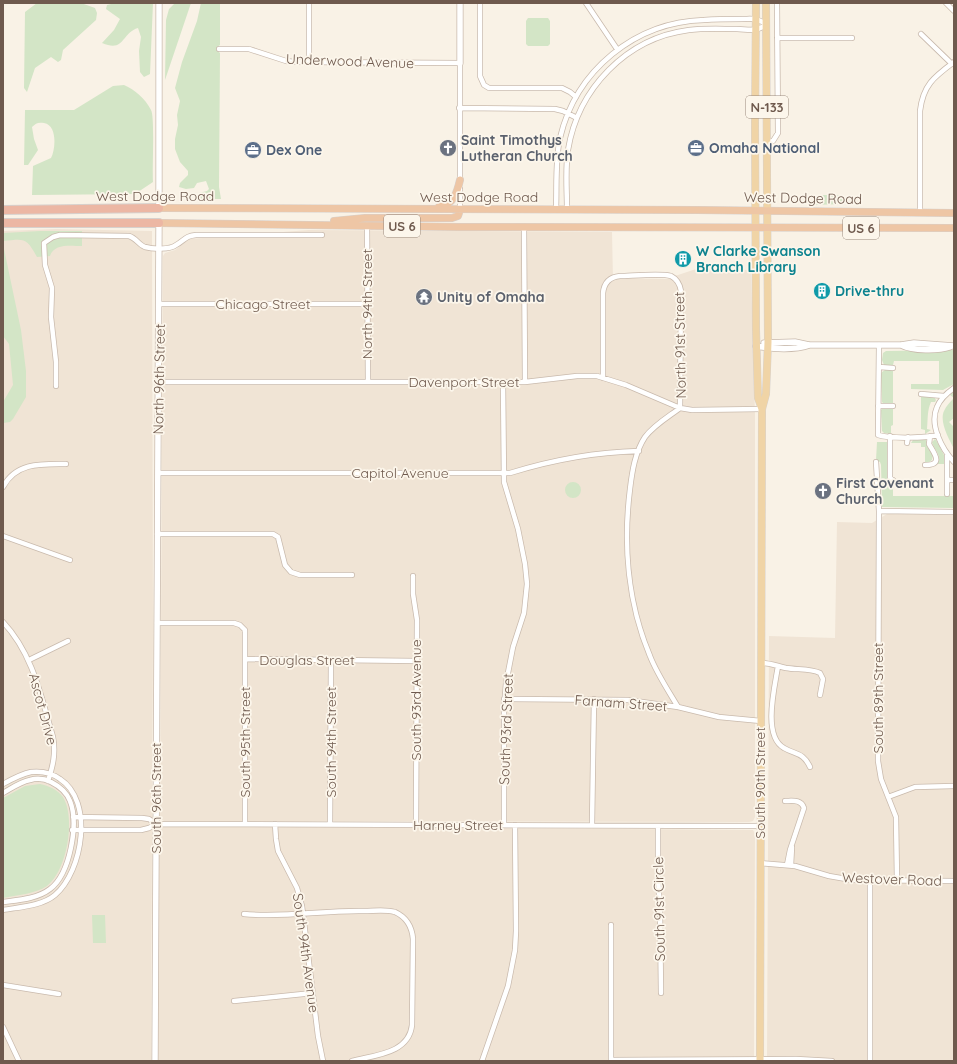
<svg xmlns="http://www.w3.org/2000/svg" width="957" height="1064" font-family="Quicksand,sans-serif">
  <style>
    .residential { fill: #f0e4d5 }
    .green { fill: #d3e5c6 }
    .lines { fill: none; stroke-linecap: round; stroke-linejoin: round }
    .minor-casing { stroke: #c9baad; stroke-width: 6 }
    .tertiary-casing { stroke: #c9baad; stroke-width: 7 }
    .primary-casing { stroke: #d7d1cd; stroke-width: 8 }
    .trunk-casing { stroke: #d7d1cd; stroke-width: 8 }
    .motorway-casing { stroke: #d7d1cd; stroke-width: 10 }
    .minor { stroke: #fff; stroke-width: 4.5 }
    .tertiary { stroke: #fff; stroke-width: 5.5 }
    .primary { stroke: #f0d4a6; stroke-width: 7 }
    .trunk { stroke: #eec6a5; stroke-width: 7 }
    .motorway { stroke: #ecb7a4; stroke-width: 8 }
    .labels { text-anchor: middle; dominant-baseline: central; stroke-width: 3.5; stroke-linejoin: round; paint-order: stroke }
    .shield { fill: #fcf6eb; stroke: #99897d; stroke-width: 1 }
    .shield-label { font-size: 13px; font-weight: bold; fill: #6f5a4e }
    .street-label { font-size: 14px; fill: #6f5a4e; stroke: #fcf6eb }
    .worship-label { font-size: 14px; font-weight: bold; fill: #5b616d; stroke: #fcf6eb; text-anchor: start }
    .service-label { font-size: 14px; font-weight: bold; fill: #4e5e75; stroke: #fcf6eb; text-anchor: start }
    .culture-label { font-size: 14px; font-weight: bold; fill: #0d838f; stroke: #fcf6eb; text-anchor: start }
  </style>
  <rect width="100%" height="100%" fill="#f9f2e6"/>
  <path class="residential" d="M56 229 152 231 153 628 151 1061H3V231Z
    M309 230 612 232 613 280 616 278 666 279 696 269 751 270 755 416V817L753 821 749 822 164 821 161 819 160 816 163 256 165 253 175 250 189 239Z
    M887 514 954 515V1061H767L769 636 835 638 837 522 872 523Z
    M159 826 753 830 755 834 754 1061H158Z"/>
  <path class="green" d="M37 3H81L95 8 97 13 96 20 63 50 61 60 58 62 51 57 35 68 27 92 24 88 25 12Z
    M115 3H153L150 74 144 77 140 72 139 51 141 37 138 28C121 33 125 53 102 43L114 30 120 19 106 9 107 5Z
    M175 3H191L165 80 166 20 169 9Z
    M201 3H220V45L217 47V50L220 53 219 187 221 199H202L198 196 199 193 207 191 209 189 206 181 197 183 194 188 186 189 179 187 180 183 188 175V171L180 162 175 149V139L178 125 177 115 180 101 175 88 182 62 197 21Z
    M528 18H548L550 21V44L548 46H528L526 44V21Z
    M124 85C135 90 145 98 151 110 155 116 152 170 153 182L135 194 32 195 33 166 51 158C56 148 57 125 44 123 38 122 36 123 32 127L34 139 38 150 28 165H24L25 110H74L113 86Z
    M822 195H842L844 199V204L812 205 819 199H822Z
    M40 231H82V246C71 246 54 243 50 256L37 257C26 237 25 239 3 241V233Z
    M3 244 21 330 26 371V397L13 419 10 422 3 423V402L13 385 9 344 3 336Z
    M954 350V384L943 390 911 389V384H939V361H894L893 365H884L882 360 883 353 886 351Z
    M885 370H893V404L883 403 882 402 881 374 882 372Z
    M954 391V418L949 422 954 427V449C949 439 939 422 944 411 946 406 950 402 954 398L950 395Z
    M921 396 934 397 936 400 935 402H931C927 411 928 419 927 429L931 430 925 434V430L921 429Z
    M883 408H893V425L891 426V434L884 433 882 431 881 410Z
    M935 439 936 440 944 455V464H936C943 454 934 451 932 442Z
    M913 440H926L928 448 933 455 932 460 928 463H925V447H921V443H911Z
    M877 442H888L887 479 890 482 893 483V496H953L954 484V508L882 507 881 465 880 462 876 460Z
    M565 490a8 8 0 1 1 16 0a8 8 0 1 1-16 0Z
    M40 784C49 786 57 789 63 797 76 818 67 871 47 886 35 894 17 895 3 898V798L25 786Z
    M92 915H105L106 943H93Z"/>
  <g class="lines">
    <g class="minor-casing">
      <path id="minor" d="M309 3V63
        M480 3V76L484 85 489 88H562L570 92 576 97
        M586 3 617 49
        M946 3 954 11
        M921 34 952 64
        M777 38H852
        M219 49H249L286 61 295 62 460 63V181
        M459 108 555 109 563 111 577 118
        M767 143 773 141 778 133 777 3
        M460 189V210
        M556 210C557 186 555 161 560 138 576 70 635 22 704 20 717 19 730 19 743 19 748 19 754 18 758 20 761 21 764 23 766 24
        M567 210C567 190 565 169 568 150 578 89 626 38 689 30 705 28 721 29 737 29 744 29 752 31 758 29 761 28 764 26 766 24
        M920 212V111C923 85 934 77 954 62
        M367 225 368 382
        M524 227 525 382
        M159 304H367
        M879 345 878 435C890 439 926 438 938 435
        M879 367 893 368
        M603 378V293C604 283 609 277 620 276 630 276 662 273 671 276 677 279 680 285 681 291L680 408C668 417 654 425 645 437 635 452 632 472 630 489 623 545 628 604 650 656 657 674 668 690 678 707
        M159 382H525L577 376H597L626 385 680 408 692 410 762 409
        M503 382 504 482 518 529 525 564 527 584 524 613 513 647 506 683 504 708V825
        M56 386V362L51 317 52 288 45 265 44 243 53 237 60 235 129 236C136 238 139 245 145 247 152 249 170 250 176 245 185 240 185 236 196 235H322
        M954 388C947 393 940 399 937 407 929 425 942 449 954 462
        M921 394 944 396
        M878 406H893
        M890 436V478L893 480
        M907 443 908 437
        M876 462 879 511 878 761 881 779 896 817 897 881
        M925 465C945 465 933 452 929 444L930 436
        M158 473H510C552 460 595 452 639 451
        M947 480H954
        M3 487C16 462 42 464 66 464
        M947 494V455
        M879 511 954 512
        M157 534H273L278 537 285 565 291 572 300 575H352
        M3 536 70 560
        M413 576V594L417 620 416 825
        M3 622C33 654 41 696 53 737 56 753 53 766 48 781
        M157 623H234L240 625 245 630V824
        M245 659 417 661
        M29 660 68 641
        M761 663C770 663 777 666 786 668 797 670 810 668 820 673L823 679 820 695
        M778 666C775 686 762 736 784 748 796 755 803 752 810 767
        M504 699 628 700 678 707 719 717 761 721
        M3 784C12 779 21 774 31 772 41 771 52 773 60 779 94 801 83 871 55 895 42 906 20 907 3 910
        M3 793C12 788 20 782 30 780 37 778 45 779 51 782 59 786 67 793 70 801 79 824 70 874 50 889 37 899 18 900 3 902
        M888 797 915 787 954 786
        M785 801C792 801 801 799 804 808L790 850 787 865
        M73 817 142 818 149 819 156 824
        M156 824 760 826
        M275 824 276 839 278 851 297 888 302 906 318 1036 323 1061
        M330 824 331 660
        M592 825 594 699
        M658 826V876L660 912 661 993
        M72 830H141L149 828 156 824
        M760 863 795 866 829 876 852 880 954 881
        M791 865 792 847
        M244 914C284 918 324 910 364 911 374 911 385 909 395 912 406 917 412 927 413 939L412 1025C409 1054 374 1055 352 1061
        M611 925V1061
        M3 985 59 994
        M234 1001 313 993
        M3 1027 19 1061
        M611 1060 796 1059 832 1061
        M482 1061 508 986 515 950 516 931 515 825
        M870 1061V881"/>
    </g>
    <g class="tertiary-casing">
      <path id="tertiary" d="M159 3V208
        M460 63V3
        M764 343 795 342 809 345
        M901 345C913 351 938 351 950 347
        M756 346C773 349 792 351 810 345H901L914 343 954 346
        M155 1061 159 223"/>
    </g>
    <g class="primary-casing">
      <path id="primary" d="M756 3 755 124 756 329 758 398 762 409
        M760 1061 762 409 766 394 768 342 766 3"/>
    </g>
    <g class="trunk-casing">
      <path id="trunk" d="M439 207C454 204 457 193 460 180
        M159 208 697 210 954 213
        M334 221 365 218H452L458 216 460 210
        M159 223 458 227 954 228"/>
    </g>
    <g class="motorway-casing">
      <path id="motorway" d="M3 210 159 208
        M3 223H159"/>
    </g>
    <use href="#minor" class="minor"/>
    <use href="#tertiary" class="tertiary"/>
    <use href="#primary" class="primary"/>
    <use href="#trunk" class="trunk"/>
    <use href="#motorway" class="motorway"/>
  </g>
  <defs>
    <g id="church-disc" transform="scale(0.9)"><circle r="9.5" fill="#6b7280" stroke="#fcf6eb"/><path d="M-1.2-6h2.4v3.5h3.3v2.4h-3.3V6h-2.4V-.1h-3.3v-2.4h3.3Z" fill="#fff"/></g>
    <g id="office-disc" transform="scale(0.9)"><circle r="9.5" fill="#5c6f8a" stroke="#fcf6eb"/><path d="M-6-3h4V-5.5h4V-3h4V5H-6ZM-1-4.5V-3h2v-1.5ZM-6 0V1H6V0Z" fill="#fff"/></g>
    <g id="building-disc" transform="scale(0.9)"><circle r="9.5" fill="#0f9aa8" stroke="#fcf6eb"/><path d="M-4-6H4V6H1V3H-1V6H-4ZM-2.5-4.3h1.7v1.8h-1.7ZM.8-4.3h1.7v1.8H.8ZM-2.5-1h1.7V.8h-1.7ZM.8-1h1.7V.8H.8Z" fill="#fff"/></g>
    <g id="temple-disc" transform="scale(0.9)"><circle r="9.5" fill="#6b7280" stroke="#fcf6eb"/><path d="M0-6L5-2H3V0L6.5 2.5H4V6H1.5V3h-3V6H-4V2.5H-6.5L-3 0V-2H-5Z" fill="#fff"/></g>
  </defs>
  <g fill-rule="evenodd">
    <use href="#church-disc" x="448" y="148"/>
    <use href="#office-disc" x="696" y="148"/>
    <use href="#office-disc" x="253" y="150"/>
    <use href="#building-disc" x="683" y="259"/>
    <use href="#building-disc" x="822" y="291"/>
    <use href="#temple-disc" x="424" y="297"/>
    <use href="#church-disc" x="823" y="491"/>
  </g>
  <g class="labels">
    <g class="shield">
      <rect x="746" y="96" width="42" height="22" rx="3"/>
      <rect x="384" y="215" width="36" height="22" rx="3"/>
      <rect x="843" y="217" width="36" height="22" rx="3"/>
    </g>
    <g class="shield-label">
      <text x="767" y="107">N-133</text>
      <text x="402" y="226">US 6</text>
      <text x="861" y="228">US 6</text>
    </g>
    <g class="street-label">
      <text transform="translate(350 61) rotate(2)">Underwood Avenue</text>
      <text x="155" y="196">West Dodge Road</text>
      <text x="479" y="197">West Dodge Road</text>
      <text transform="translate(803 198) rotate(1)">West Dodge Road</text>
      <text x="263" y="304">Chicago Street</text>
      <text transform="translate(367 304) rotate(-90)">North 94th Street</text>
      <text transform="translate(680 345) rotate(-91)">North 91st Street</text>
      <text transform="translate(159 379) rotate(-89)">North 96th Street</text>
      <text x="464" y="382">Davenport Street</text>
      <text x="400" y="473">Capitol Avenue</text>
      <text x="307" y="660">Douglas Street</text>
      <text transform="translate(878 698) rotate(-90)">South 89th Street</text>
      <text transform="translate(416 700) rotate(-90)">South 93rd Avenue</text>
      <text transform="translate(621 703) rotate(4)">Farnam Street</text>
      <text transform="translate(43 709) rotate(75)">Ascot Drive</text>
      <text transform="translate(506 729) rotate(-88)">South 93rd Street</text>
      <text transform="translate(245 742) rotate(-90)">South 95th Street</text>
      <text transform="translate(331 742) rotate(-90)">South 94th Street</text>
      <text transform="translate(760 783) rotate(-90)">South 90th Street</text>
      <text transform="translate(156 798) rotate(-90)">South 96th Street</text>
      <text x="458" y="825">Harney Street</text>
      <text transform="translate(892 879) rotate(2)">Westover Road</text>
      <text transform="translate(659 909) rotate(-91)">South 91st Circle</text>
      <text transform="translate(306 953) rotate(82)">South 94th Avenue</text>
    </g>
    <g class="worship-label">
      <text x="461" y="140">Saint Timothys<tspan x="461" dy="16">Lutheran Church</tspan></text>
      <text x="437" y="297">Unity of Omaha</text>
      <text x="836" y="483">First Covenant<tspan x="836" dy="16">Church</tspan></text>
    </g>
    <g class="service-label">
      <text x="709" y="148">Omaha National</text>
      <text x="266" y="150">Dex One</text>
    </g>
    <g class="culture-label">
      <text x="696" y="251">W Clarke Swanson<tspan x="696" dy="16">Branch Library</tspan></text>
      <text x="835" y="291">Drive-thru</text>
    </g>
  </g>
  <rect width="957" height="1064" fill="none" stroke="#6f5a4e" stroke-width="8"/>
</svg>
